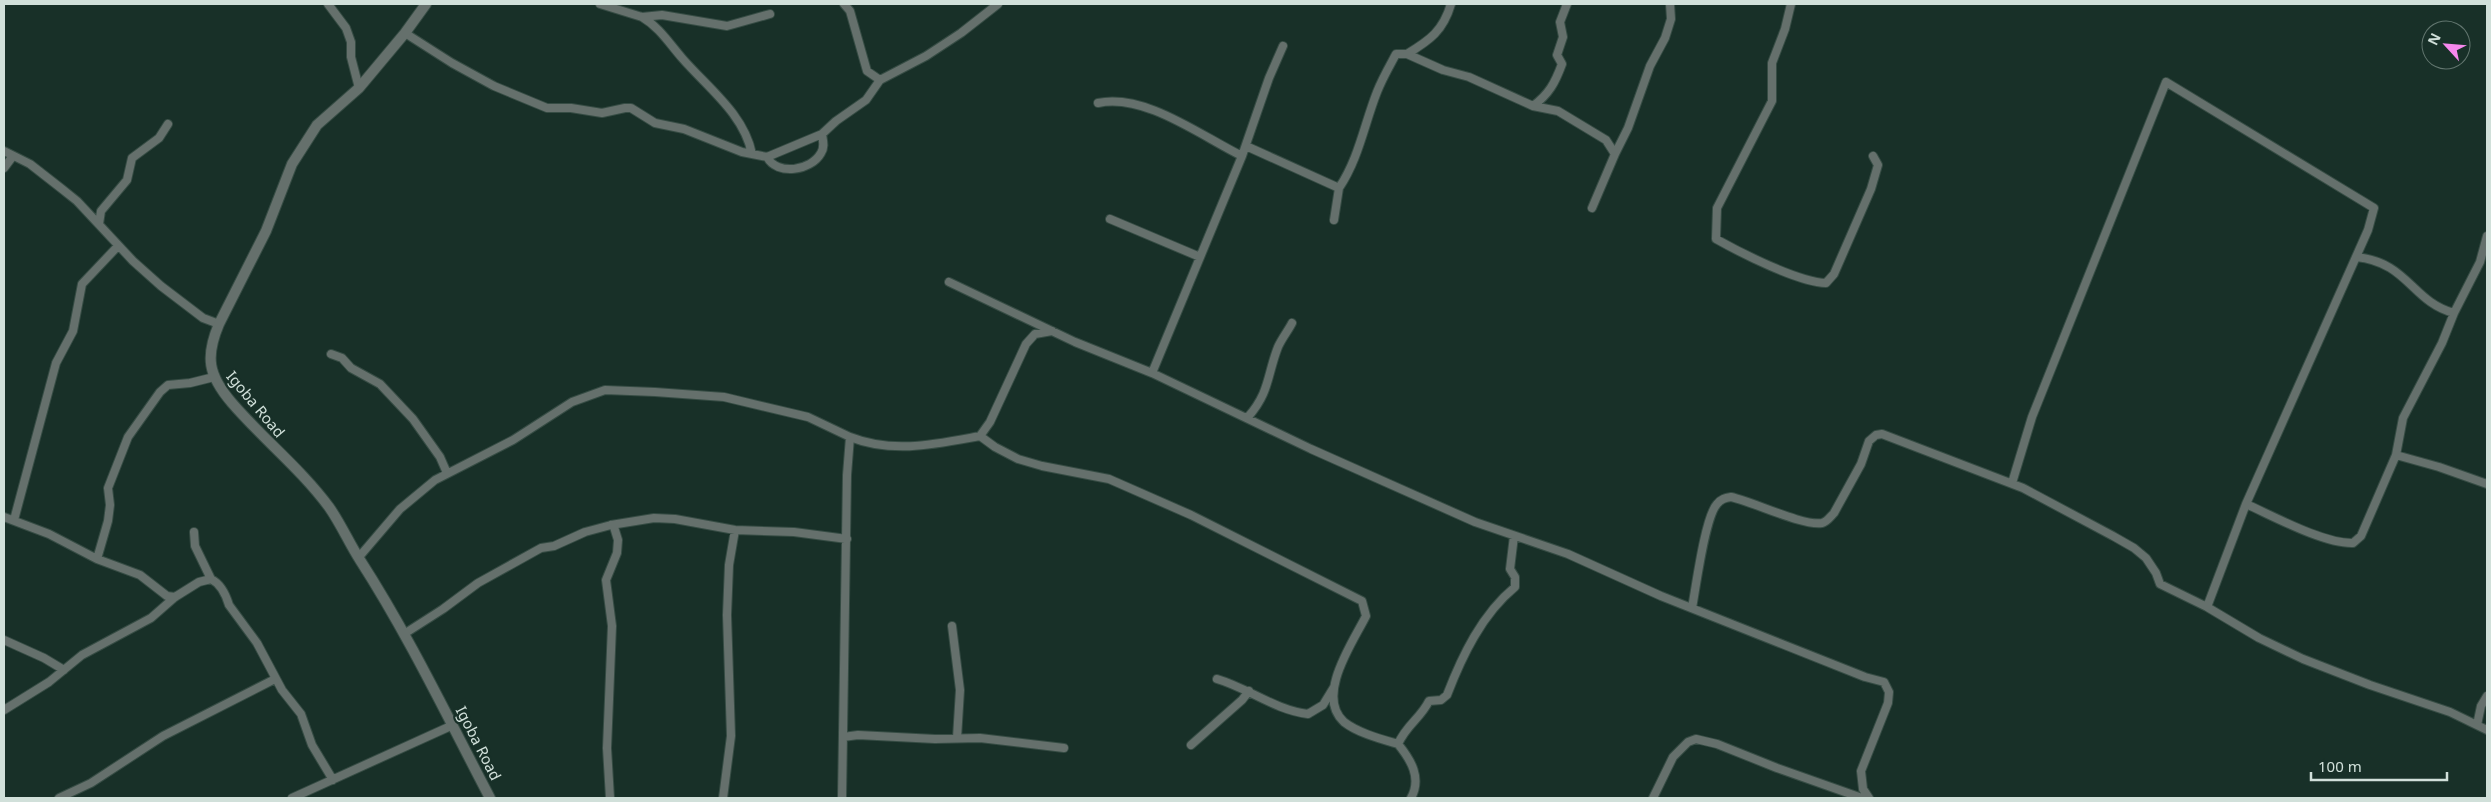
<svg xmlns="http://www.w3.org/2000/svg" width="2491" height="802" font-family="'Noto Sans',sans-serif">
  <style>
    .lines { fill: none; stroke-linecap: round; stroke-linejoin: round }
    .minor-casing { stroke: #364c44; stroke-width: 10 }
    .tertiary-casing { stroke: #364c44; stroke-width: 12 }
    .minor { stroke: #65706c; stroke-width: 8 }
    .tertiary { stroke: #65706c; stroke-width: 10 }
    .labels { text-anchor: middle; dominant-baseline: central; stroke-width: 4.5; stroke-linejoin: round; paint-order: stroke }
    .street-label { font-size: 15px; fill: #d1e0da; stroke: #183028 }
  </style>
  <rect width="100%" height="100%" fill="#183028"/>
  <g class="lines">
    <g class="minor-casing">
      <path id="minor" d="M328 4 346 28 351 42V57L359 88
        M600 4 642 17 662 15 727 26 770 14
        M844 4 850 11 867 71 880 80
        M1791 4 1785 29 1772 63V101L1717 208 1716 239C1741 253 1798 282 1826 283L1834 274 1871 189 1878 165 1873 156
        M642 17C659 27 669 43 682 58 708 88 744 114 752 154
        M405 33 452 63 494 86 547 108H571L602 113 625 108H631L655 123 684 129 742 152 767 157 822 134 836 121 866 100 880 80 926 56 961 33 998 4
        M1407 54C1430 40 1443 31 1451 4
        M1098 103C1145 93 1201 136 1242 156
        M1533 106C1549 94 1555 83 1562 64L1557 55 1563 37 1560 22 1567 4
        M1246 146 1339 188C1359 158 1364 125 1377 92 1382 79 1389 67 1396 54H1407L1443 70 1469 77 1533 106 1558 111 1606 140 1615 154 1592 208
        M4 151 30 164 62 189 77 201 133 261 161 286 203 318 219 324
        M1615 154 1628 128 1650 66 1665 38 1671 19 1670 4
        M767 157C777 176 811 171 821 153 825 147 823 141 822 134
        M4 168 13 156
        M1110 219 1200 257
        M1334 220 1339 188
        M99 224 101 211 127 180 132 158 159 138 168 124
        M2356 257C2408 262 2412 302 2454 313
        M949 282 1075 342 1152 373 1311 449 1475 522 1568 554 1661 596 1865 677 1884 682 1889 692 1888 703 1861 771 1863 789 1869 798
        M331 354 342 358 351 368 380 384 413 419 440 457 447 473
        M1152 373 1242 156 1269 78 1283 46
        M1248 417C1270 392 1267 375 1278 347 1282 338 1288 331 1292 323
        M980 436 995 447 1018 459 1042 466 1109 479 1191 515 1362 601 1366 616C1353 642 1315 696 1344 722 1358 733 1381 739 1398 744 1411 760 1422 778 1411 798
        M2396 455 2439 467 2487 484
        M2012 483 2032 417 2166 82 2374 208 2368 230 2246 504 2207 607
        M2246 504C2273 516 2324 544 2353 543L2361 536 2396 455 2403 418 2442 343 2454 313 2480 262 2487 236
        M4 517 49 534 97 559 140 575 167 596 175 597
        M14 520 56 363 73 331 82 284 118 246
        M194 532 195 546 211 579C221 584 226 595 229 605L257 643 282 690 301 714 312 745 333 780
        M359 557 400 509 435 480 513 440 572 402 605 390 655 392 724 397 808 417 850 437
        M97 559 108 521 110 505 108 488 128 437 160 392 168 385 190 383 214 377
        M1692 608C1696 587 1705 517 1717 504 1721 499 1725 498 1731 497 1754 502 1802 526 1822 523 1827 522 1830 517 1834 513L1861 464 1869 441 1876 435 1882 434 2023 488 2113 536 2134 548 2146 558 2156 573 2160 584 2207 607 2259 638 2303 659 2370 685 2450 712 2487 730
        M952 626 960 690 957 738
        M404 634 443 609 478 583 541 548 554 546 585 532 611 525 654 518 675 519 735 530 794 532 847 539
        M4 640 44 658 64 670
        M1217 679C1248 688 1275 710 1308 714L1323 705 1334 687
        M4 710 49 682 82 655 151 618 175 597 199 582 211 579
        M2477 725 2481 706 2487 696
        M843 737 858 735 935 739 980 738 1064 748
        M1398 744C1407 724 1420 719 1429 701L1441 700 1447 695C1462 656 1482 614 1515 587V577L1510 569 1514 536
        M1191 745 1242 700 1249 691
        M59 798 91 783 163 736 275 679
        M292 798 453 725
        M610 798 607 748 612 626 606 580 617 553 618 540 614 527 611 525
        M723 798 731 736 727 615 729 565 735 530
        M842 798 847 475 850 437C893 454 936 444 980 436L990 422 1026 344 1035 334 1052 331
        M1653 798 1673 757 1688 742 1696 739 1717 744 1777 768 1862 798"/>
    </g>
    <g class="tertiary-casing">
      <path id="tertiary" d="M426 4 405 33 359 88 317 125 292 164 266 231 219 324C205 357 208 375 232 403 263 439 301 469 329 507 341 524 349 543 360 560 409 636 448 718 490 798"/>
    </g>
    <use href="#minor" class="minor"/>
    <use href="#tertiary" class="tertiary"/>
  </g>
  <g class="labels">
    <g class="street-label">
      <text transform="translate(256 404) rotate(50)">Igoba Road</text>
      <text transform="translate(479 743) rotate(63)">Igoba Road</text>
    </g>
  </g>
  <rect width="2491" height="802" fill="none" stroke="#d1e0da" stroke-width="10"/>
  <g transform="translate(2446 45) rotate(296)"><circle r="24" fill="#183028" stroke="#62766f"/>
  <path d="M0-4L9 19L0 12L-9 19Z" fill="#f688ed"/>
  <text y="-8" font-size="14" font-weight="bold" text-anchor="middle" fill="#d1e0da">N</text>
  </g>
  <path d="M2311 772v8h136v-8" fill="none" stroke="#d1e0da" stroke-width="2.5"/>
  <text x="2318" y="772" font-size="15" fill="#d1e0da" stroke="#183028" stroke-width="4" paint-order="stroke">100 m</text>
</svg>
